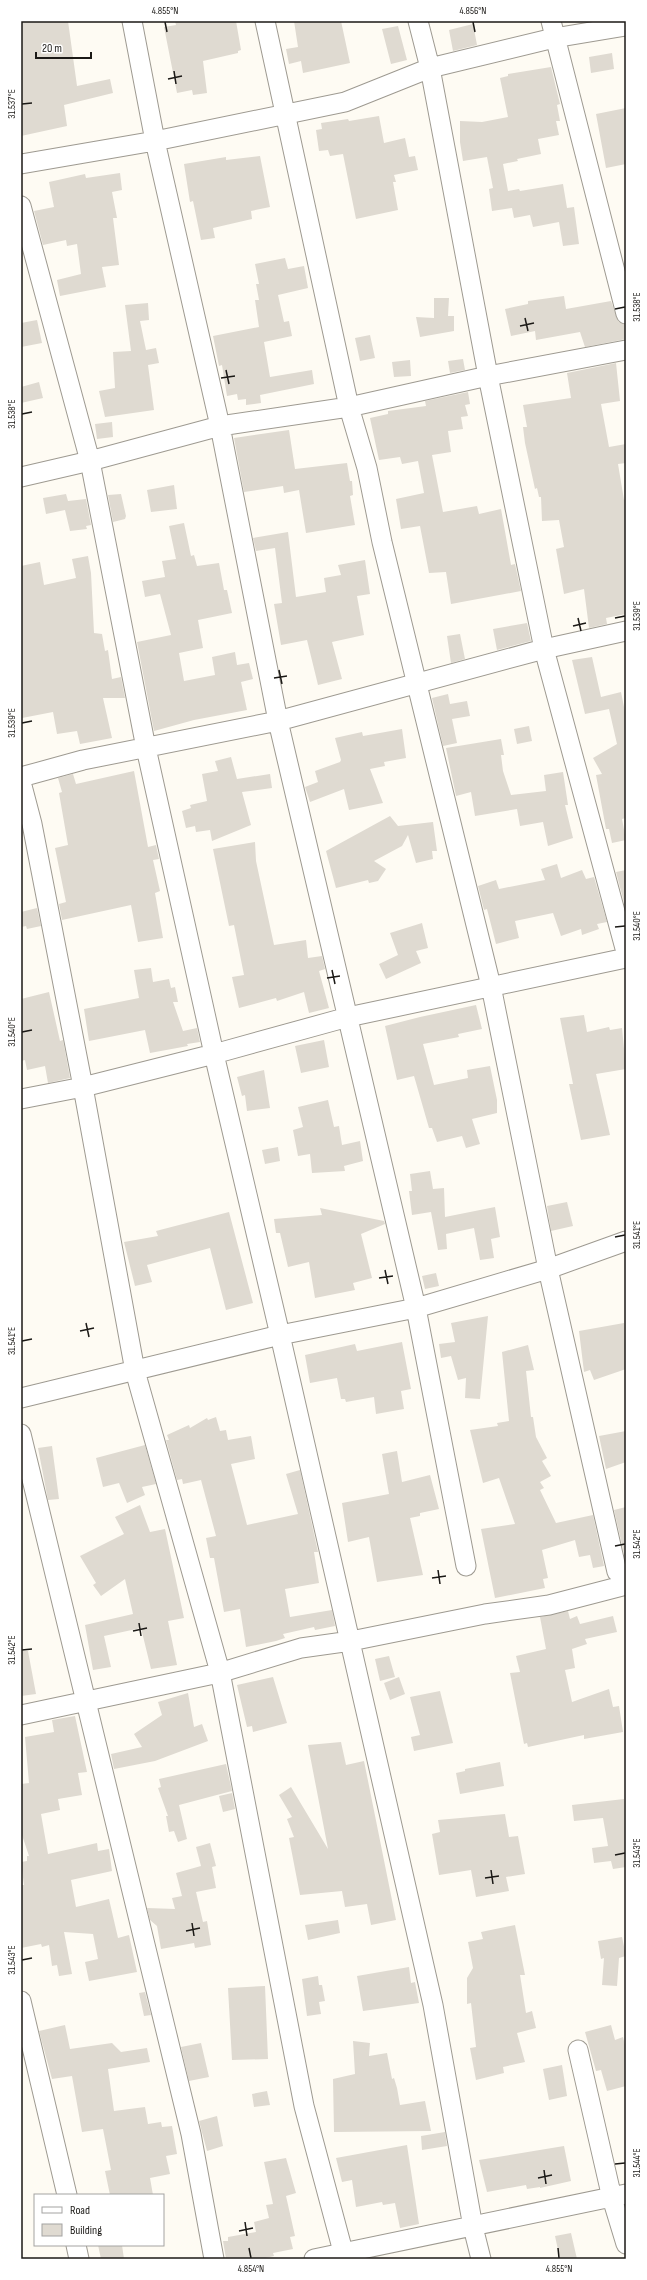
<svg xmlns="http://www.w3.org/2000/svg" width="647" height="2280" font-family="'Sofia Sans Condensed',sans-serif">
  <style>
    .building { fill: #dfdad1 }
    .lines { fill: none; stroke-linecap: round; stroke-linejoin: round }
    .minor-casing { stroke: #9e9a91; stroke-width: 21 }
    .minor { stroke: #fff; stroke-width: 19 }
    .ticks { fill: none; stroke: #1b1916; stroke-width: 1.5 }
    .neatline { fill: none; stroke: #1b1916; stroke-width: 1.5 }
    .ticks-label { font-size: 10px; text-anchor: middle; fill: #1b1916 }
  </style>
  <rect width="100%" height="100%" fill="#fefbf3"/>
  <path class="building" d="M21 21H68L77 86 110 79 113 93 64 105 67 126 21 136Z
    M175 21H236L241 50 238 51V53L203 61 207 93 193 95 192 90 177 93 164 27 176 25Z
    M294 21H341L350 63 303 73 301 61 289 64 286 49 298 47Z
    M473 24 477 45 453 51 449 30Z
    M398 26 407 60 391 64 382 29Z
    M612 53 614 69 591 73 589 57Z
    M551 67 560 104 557 105 560 121H556L559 135 538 139 541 154 517 159 518 161 503 164 508 191 519 189 520 191 563 184 567 208 574 207 579 244 563 246 559 222 533 227 530 215 514 218 512 208 492 211 489 189 493 188 487 157 463 161 460 142V121L482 122 508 117 500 78 508 76V74Z
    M626 108V164L606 168 596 114Z
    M379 116 384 143 405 138 409 157 415 156 418 170 394 175 396 182H393L398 210 356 219 343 154 330 156 328 150 319 151 316 130 322 129 321 123 348 119 349 121Z
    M260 156 270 207 251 211 252 219 213 228 215 238 201 240 193 201 190 202 184 164 226 157V160Z
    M120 173 122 190 112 192 117 218H113L119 265 102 267 106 287 60 296 57 280 81 274 77 244 67 246 66 240 43 245 34 211 54 207 49 182 85 174 86 178Z
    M285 258 288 269 304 266 308 288 278 295 284 322 289 321 292 336 264 342 270 377 312 370 314 384 260 395 261 403 246 405V399L238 400 237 394 227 396 222 365 219 366 213 336 259 327 255 300H259L256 284H259L255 264Z
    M564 296 566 309 611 301 618 321 626 325V339L585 347 580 332 536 340 535 331 511 336 505 309 528 304V301Z
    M434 298H449L448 316H454V331L420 337 416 317 434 318Z
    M148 303 149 320 140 321 146 350 156 348 159 363 148 365 154 410 105 417 99 391 115 388 113 352 131 351 125 305Z
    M37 320 42 343 21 347V323Z
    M370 335 375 358 360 361 355 338Z
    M463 359 465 370 450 373 448 361Z
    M410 360 411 376 394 377 392 362Z
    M616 363 620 401 601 404 609 447 626 444V463L618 464 624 500 626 499V614L606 618 607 624 589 628 584 589 564 594 556 549 564 547 559 520 542 521 541 497H539L537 488 535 489 525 443 523 427H527L523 405 571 398 567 373Z
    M39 382 43 398 21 403V387Z
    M468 392 470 404 465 405 468 416 461 417 463 429 448 431 451 452 432 455 443 512 477 506 479 514 501 509 511 565 515 564 521 591 451 604 446 572 429 573 420 526 401 529 396 499 424 493 418 461 402 464 400 457 379 460 370 418 388 414V411L426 406 425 401Z
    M112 422 113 437 97 439 95 424Z
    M289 430 295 469 347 463 350 481H352L353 495 350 496 355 525 306 533 299 490 284 493 283 486 244 492 234 438Z
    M174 485 177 509 151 512 147 490Z
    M66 494 68 501 86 499 91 525 86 526 87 529 70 531 65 510 46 514 43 498Z
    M121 494 126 516 125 519 113 522 108 495Z
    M184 523 191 556 194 555 197 566 219 563 224 590H227L232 613 198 620 203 648 179 653 184 681 215 675 212 657 235 652 237 665 249 663 253 679 241 682 247 710 194 720 154 731 137 642 171 635 160 594 145 597 142 581 165 577 162 561 176 559 169 526Z
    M288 532 296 597 326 592 324 578 341 575 338 565 365 560 370 594 357 596 364 635 332 642 342 679 318 685 307 640 281 645 274 604 282 603 275 548 256 551 253 538Z
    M88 556 91 573 94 633 102 634 105 651 108 650 112 679 121 677 125 698H103L112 738 80 744 77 731 57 734 53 712 22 718 21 566 40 562 44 585 76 578 72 559Z
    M527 623 531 641 497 650 493 629Z
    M460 634 465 659 451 663 447 636Z
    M592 657 601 697 621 692 626 717V818L622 819 626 840 612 843 609 829H606L596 775 602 774 593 758 617 744 609 709 585 714 572 660Z
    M448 694 450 704 467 701 470 716 452 719 457 743 443 746 432 698Z
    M529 726 532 741 517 744 514 729Z
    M402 729 406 758 384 762 385 766 370 769 383 803 349 810 344 789 310 802 305 787 318 782 315 771 340 762 341 760 335 738 362 732 363 736Z
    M501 739 504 755H501L503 771 511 795 546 791 544 775 563 772 568 805H565L573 838 548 846 543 822 520 826 517 809 475 816 471 792 456 796 446 748Z
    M231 757 237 779 270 774 272 788 242 792 251 825 212 841 210 830 196 832 195 826 186 828 182 811 191 808 190 805 207 801 202 774 218 771 215 761Z
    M134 771 148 847 156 845 159 859 153 860 160 891 155 893 163 938 138 942 131 905 62 920 59 904 66 902 55 848 68 845 59 793 62 792 58 778 73 774 76 784Z
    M390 816 398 826 433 822 437 851H432L433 859 416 863 408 835 402 846 374 861 386 869 378 881 369 883 368 880 336 888 326 851Z
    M255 842 256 861 274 945 306 940 308 958 322 956 325 969 319 971 329 1008 309 1013 304 992 277 1001 276 998 239 1008 232 977 244 975 234 925 229 926 213 849Z
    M557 864 561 878 582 870 586 879 594 877 607 922 597 924 599 929 582 935 581 929 561 936 553 913 515 921 519 938 496 944 487 909 484 910 478 886 496 880 499 889 545 880 541 869Z
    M626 870V910L616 872Z
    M37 908 41 926 27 929 26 926 21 927V912Z
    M422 923 428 948 416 951 421 963 386 979 379 964 398 955 390 933Z
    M151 968 153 982 169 979 171 988 175 987 178 1002H173L183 1031 197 1028 200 1042 187 1044 188 1046 150 1053 145 1030 89 1041 84 1009 139 998 134 970Z
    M49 992 60 1041 63 1040 70 1078 48 1083 45 1066 27 1070 25 1060 21 1061V999Z
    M476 1005 482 1029 458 1034 459 1037 423 1044 434 1085 468 1078 467 1070 490 1066 497 1100V1113L472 1119 480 1144 466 1148 462 1136 437 1142 432 1128H429L414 1076 397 1080 385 1026 420 1017Z
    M584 1015 587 1032 609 1027 610 1030 622 1028 626 1069 596 1074 610 1135 581 1140 569 1084H573L560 1018Z
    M324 1040 329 1067 301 1073 295 1046Z
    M264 1070 270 1108 247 1111 245 1095 242 1096 237 1077Z
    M328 1100 334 1127 339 1126 342 1145 360 1141 363 1161 344 1166 345 1171 312 1173 310 1154 298 1156 293 1130 303 1127 298 1107Z
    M278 1147 280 1161 265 1164 262 1150Z
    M430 1171 433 1189 444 1188 445 1217 495 1207 500 1237 491 1239 494 1258 480 1260 474 1228 446 1234 447 1249 438 1250 431 1212 412 1215 409 1191H412L410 1174Z
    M567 1202 573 1226 551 1231 547 1206Z
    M320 1208 384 1221 385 1224 361 1234 372 1278 353 1283 355 1290 315 1298 309 1262 288 1267 280 1233H276L274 1219 322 1215Z
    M229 1212 253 1303 226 1310 210 1248 147 1265 152 1282 135 1286 124 1242 158 1236 156 1231Z
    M436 1273 439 1286 425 1289 422 1276Z
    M488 1316 480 1399 465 1398 466 1378 458 1380 451 1356 441 1358 439 1344 455 1342 451 1323Z
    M624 1323 626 1369 594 1380 590 1370 584 1372 579 1331Z
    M402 1342 411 1389 401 1391 404 1409 376 1414 374 1397 346 1402 345 1399H341L337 1378 310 1383 305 1355 355 1344 357 1351Z
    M528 1345 534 1370 526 1371 531 1417H533L536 1437 547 1458 542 1461 551 1476 540 1482 544 1488 540 1490 556 1523 593 1515 604 1566 593 1568 590 1555 579 1557 575 1540 542 1550 548 1578 543 1579 545 1588 495 1598 481 1529 515 1524 499 1478 483 1483 470 1430 498 1426 497 1423 509 1421 502 1352Z
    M216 1417 220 1431 226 1430 228 1440 251 1436 255 1459 231 1464 247 1525 298 1514 286 1474 300 1470 318 1552H314L319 1583 285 1589 290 1617 332 1610 335 1626 315 1630 314 1627 283 1634 285 1638 276 1641 246 1647 240 1609 224 1612 214 1558H210L206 1538 216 1536 201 1480 183 1484 182 1479 177 1480 166 1440H169L167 1435 189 1425 190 1428 207 1418 208 1420Z
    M626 1431V1462L606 1469 599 1436Z
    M145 1445 156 1484 142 1487 145 1495 127 1503 119 1483 103 1487 96 1458Z
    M52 1446 59 1499 48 1500 38 1448Z
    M397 1451 402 1482 430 1475 439 1509 420 1513V1516L410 1518 423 1575 377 1582 369 1537 348 1542 342 1503 389 1494 382 1454Z
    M140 1505 150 1532 165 1529 184 1618 168 1621 177 1665 151 1669 141 1628 104 1636 111 1667 93 1670 85 1625 133 1614 125 1579 101 1596 93 1585 96 1583 80 1556 124 1534 115 1517Z
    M626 1507V1562L614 1510Z
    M568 1611 570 1619 577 1616 580 1624 613 1616 617 1632 585 1639 587 1644 572 1649 575 1668 565 1670 572 1702 609 1689 613 1707 619 1706 623 1732 584 1739V1735L528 1747 527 1743 524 1744 510 1673 520 1672 516 1656 546 1649 540 1617Z
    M21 1651H28L36 1694 21 1696Z
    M389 1656 395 1677 380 1681 375 1659Z
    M273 1677 287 1723 253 1732 252 1726 247 1727 237 1685Z
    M399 1677 405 1694 390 1700 384 1683Z
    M440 1691 453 1743 414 1751 411 1737 420 1735 410 1697Z
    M188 1693 194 1727 202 1724 208 1741 155 1761 114 1769 111 1754 142 1747 134 1734 162 1715 158 1702Z
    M75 1716 87 1772 78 1773 82 1795 58 1799 60 1810 41 1814 48 1854 97 1843 98 1851 109 1849 112 1871 71 1880 76 1907 109 1899 118 1938 129 1935 137 1972 89 1981 85 1962 98 1959 93 1934 64 1932 72 1974 59 1976 57 1965 52 1966 49 1945 42 1947 41 1944 21 1948V1885H24L21 1862 27 1861V1856H29L21 1832V1784L29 1783 25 1737 54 1732 52 1720Z
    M341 1742 346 1765 364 1761 396 1920 371 1925 367 1904 345 1907 342 1891 300 1895 289 1838 294 1837 287 1819 292 1817 279 1795 291 1787 328 1849 308 1745Z
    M500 1762 504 1786 460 1794 456 1773 465 1771V1769Z
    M226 1764 232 1791 179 1805 187 1839 178 1842 174 1831 169 1832 166 1816H168L158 1788 161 1787 159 1779Z
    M232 1793 235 1809 223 1812 219 1796Z
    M624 1799 626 1867 613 1869 611 1861 594 1863 592 1848 608 1846 603 1818 574 1821 572 1805Z
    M505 1814 509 1837 518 1836 525 1874 506 1877 509 1891 476 1897 471 1870 439 1875 432 1834 440 1832 438 1820Z
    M210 1843 216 1866 212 1867 216 1888 196 1892 203 1922 207 1921 211 1945 195 1948 194 1943 161 1949 157 1926 150 1920 147 1908 175 1909 172 1898 182 1896 176 1873 201 1866 196 1847Z
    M338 1920 340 1933 308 1940 305 1925Z
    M515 1925 525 1975H520L526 2013 532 2011 536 2028 517 2033 525 2062 503 2067 504 2073 476 2080 470 2048 476 2047 471 2003 467 2004V1978L473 1968 468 1942 483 1939 481 1932Z
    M622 1937 626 1956 619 1958 617 1986 602 1985 604 1958 601 1959 598 1941Z
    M409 1967 411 1983 415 1982 419 2003 363 2011 357 1976Z
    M318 1976 319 1985H322L325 2001 319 2002 321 2014 307 2016 302 1979Z
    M265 1986 268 2059 232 2060 228 1988Z
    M145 1992 151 2015 144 2016 139 1993Z
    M65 2025 70 2049 112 2043 121 2052 147 2048 150 2062 108 2069 114 2111 145 2107 148 2124 161 2122 162 2127 172 2126 177 2154 166 2156 170 2174 150 2178 153 2195H110L105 2171 111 2170 103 2129 82 2132 72 2076 52 2079 39 2031Z
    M611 2025 615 2040 623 2037 626 2049V2086L607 2091 601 2070 596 2071 585 2032Z
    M353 2041 370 2043 369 2056 387 2053 392 2079 394 2078 397 2088 400 2105 425 2101 431 2131 334 2132 333 2079 355 2074Z
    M201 2043 209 2077 189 2081 181 2047Z
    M562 2065 567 2096 549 2100 543 2069Z
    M267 2091 270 2105 254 2107 252 2094Z
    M217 2116 223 2146 207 2151 199 2121Z
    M445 2132 447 2146 422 2150 421 2136Z
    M407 2145 419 2224 400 2228 395 2203 383 2205 382 2202 356 2207 352 2180 342 2182 336 2158Z
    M564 2146 571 2181 540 2188V2187L527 2189 526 2185 487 2192 479 2160Z
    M286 2158 296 2193 286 2196 295 2236 290 2237 293 2249 273 2253 274 2256 261 2259H226L223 2241H228V2237L256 2232 254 2222 269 2218 266 2205 273 2204 264 2162Z
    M571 2233 577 2259H560L555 2236Z
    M98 2245H122L124 2259H101Z"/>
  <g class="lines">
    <g class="minor-casing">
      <path id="minor" d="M132 21 155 141 220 426 278 721 416 1308 466 1566
        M265 21 349 407 367 468 382 542 491 986 548 1269 617 1572
        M418 21 430 68 488 376 544 649 626 952
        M551 21 626 314
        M21 164 155 141 345 102 430 68 554 38 626 26
        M21 206 90 461 146 748 214 1054 280 1335 433 2005 473 2227 481 2259
        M21 477 90 461 220 426 349 407 488 376 626 350
        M21 777 83 760 278 721 544 649 626 631
        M21 782 32 824 83 1087 135 1371 220 1672 304 2106 345 2259
        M21 1099 83 1087 214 1054 348 1017 626 958
        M21 1398 280 1335 416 1308 548 1269 626 1241
        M21 1434 191 2134 214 2259
        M21 1715 219 1673 301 1648 351 1641 485 1614 549 1605 626 1585
        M21 2001 67 2195
        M578 2050 612 2198 626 2244
        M76 2245 79 2259
        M314 2259 626 2194"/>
    </g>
    <use href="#minor" class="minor"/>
  </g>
  <path class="ticks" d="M165 22 167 32M473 22 475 32M174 71 176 84M168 79 182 76M22 104 32 103M615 309 625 307M525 318 528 331M520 326 534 323M226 370 229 384M221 378 235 376M22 414 32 412M578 618 581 631M615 618 625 616M573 626 586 623M279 670 282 684M274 678 287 676M22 723 32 721M615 927 625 926M332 970 335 984M327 978 340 976M22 1032 32 1030M615 1237 625 1235M385 1270 388 1284M379 1278 393 1276M86 1323 89 1337M80 1331 94 1328M22 1341 32 1339M615 1546 625 1544M438 1570 440 1584M432 1578 446 1576M139 1623 141 1636M133 1631 147 1628M22 1650 32 1649M615 1855 625 1853M491 1870 493 1884M485 1878 499 1876M192 1923 194 1936M186 1931 200 1928M22 1960 32 1958M615 2164 625 2163M544 2170 546 2184M538 2178 552 2175M245 2222 247 2236M239 2231 253 2228M249 2248 251 2258M558 2248 559 2258"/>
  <rect width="647" height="2280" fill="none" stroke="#ffffff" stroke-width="44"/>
  <rect x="34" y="2194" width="130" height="52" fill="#ffffff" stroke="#a4a3a2"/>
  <rect x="42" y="2207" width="20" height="6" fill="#ffffff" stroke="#a4a3a2"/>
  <text x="70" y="2214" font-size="12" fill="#1b1916">Road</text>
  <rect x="42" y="2224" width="20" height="12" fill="#dfdad1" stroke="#a4a3a2"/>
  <text x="70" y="2234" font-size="12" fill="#1b1916">Building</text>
  <path d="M36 52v6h55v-6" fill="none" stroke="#1b1916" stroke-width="2"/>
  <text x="42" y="52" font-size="12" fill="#1b1916" stroke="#ffffff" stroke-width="3" paint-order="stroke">20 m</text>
  <rect x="22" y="22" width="603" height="2236" class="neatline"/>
  <g class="ticks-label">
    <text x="165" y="14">4.855°N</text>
    <text x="473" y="14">4.856°N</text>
    <text transform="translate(11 104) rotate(-90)" y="4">31.537°E</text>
    <text transform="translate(636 307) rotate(-90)" y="4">31.538°E</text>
    <text transform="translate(11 414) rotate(-90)" y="4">31.538°E</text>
    <text transform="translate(636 616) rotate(-90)" y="4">31.539°E</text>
    <text transform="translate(11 723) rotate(-90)" y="4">31.539°E</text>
    <text transform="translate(636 926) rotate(-90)" y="4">31.540°E</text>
    <text transform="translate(11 1032) rotate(-90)" y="4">31.540°E</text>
    <text transform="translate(636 1235) rotate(-90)" y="4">31.541°E</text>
    <text transform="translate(11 1341) rotate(-90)" y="4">31.541°E</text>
    <text transform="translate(636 1544) rotate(-90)" y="4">31.542°E</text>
    <text transform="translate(11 1650) rotate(-90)" y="4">31.542°E</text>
    <text transform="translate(636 1853) rotate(-90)" y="4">31.543°E</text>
    <text transform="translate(11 1960) rotate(-90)" y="4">31.543°E</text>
    <text transform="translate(636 2163) rotate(-90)" y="4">31.544°E</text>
    <text x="251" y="2272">4.854°N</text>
    <text x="559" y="2272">4.855°N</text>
  </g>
</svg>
